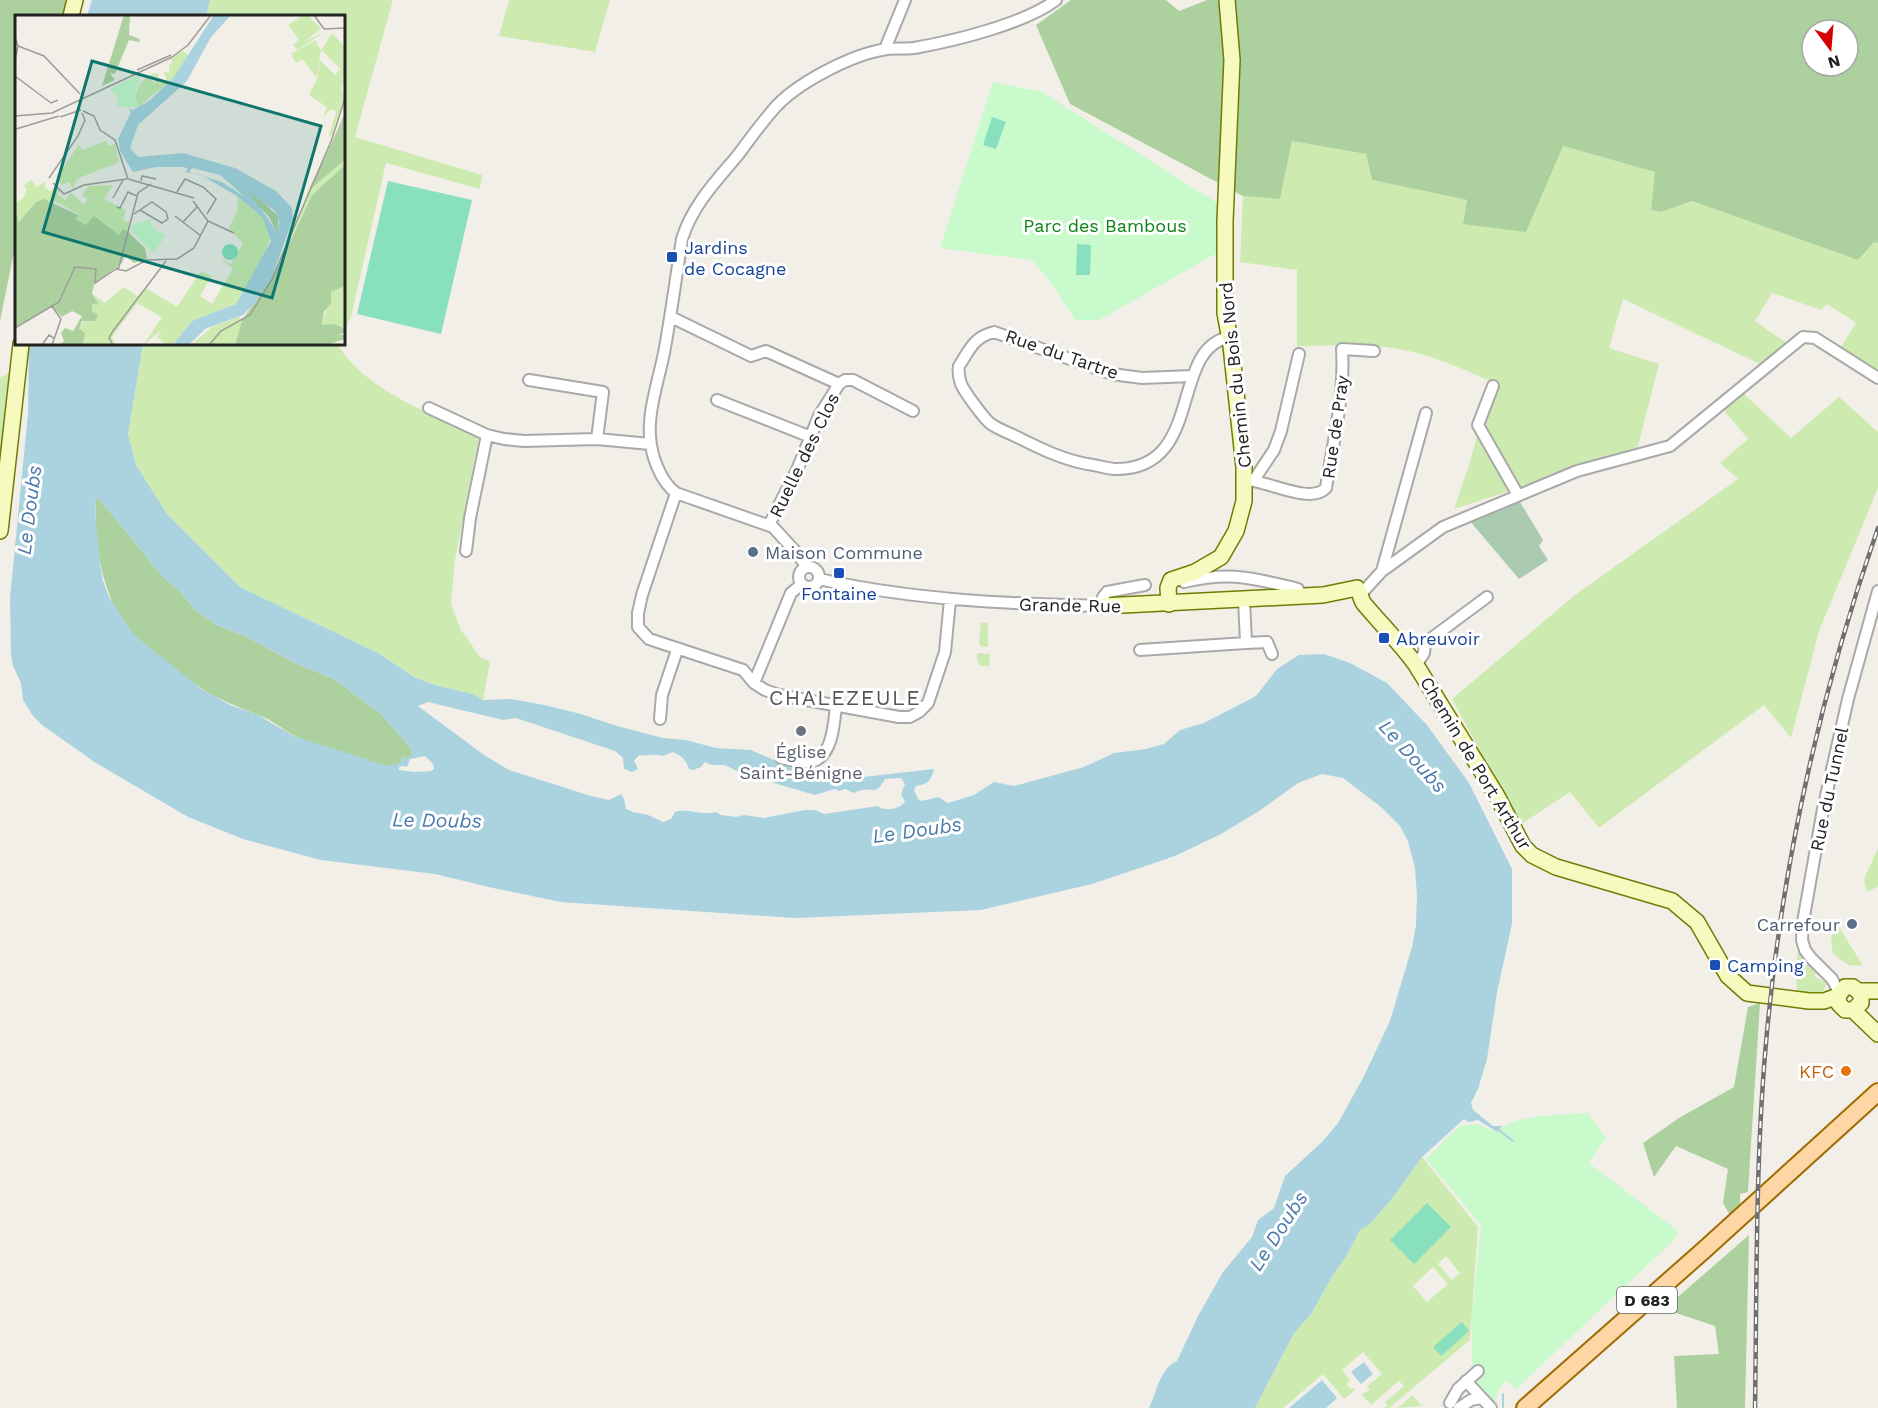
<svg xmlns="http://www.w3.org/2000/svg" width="1878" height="1408" font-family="'Work Sans',sans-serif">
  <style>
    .grass { fill: #cdebb0; fill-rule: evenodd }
    .forest { fill: #add19e; fill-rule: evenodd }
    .cemetery { fill: #aacbaf }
    .park { fill: #c8facc }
    .pitch { fill: #88e0be }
    .water { fill: #aad3df; fill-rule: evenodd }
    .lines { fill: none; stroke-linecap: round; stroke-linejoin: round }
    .stream { stroke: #aad3df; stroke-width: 2 }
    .street-casing { stroke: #a9a9a9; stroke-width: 14 }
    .secondary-casing { stroke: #707d05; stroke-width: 18 }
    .primary-casing { stroke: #a06b00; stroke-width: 20 }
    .street { stroke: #fff; stroke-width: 10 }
    .secondary { stroke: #f7fabf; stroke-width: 15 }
    .primary { stroke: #fcd6a4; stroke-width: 16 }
    .rail-casing { stroke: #707070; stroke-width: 4.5 }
    .rail { stroke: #fff; stroke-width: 2; stroke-dasharray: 7; stroke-linecap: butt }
    .transit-dot { fill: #1a4fb4; stroke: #fff; stroke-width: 2 }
    .service-dot { fill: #5c6f8a; stroke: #fff; stroke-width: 2 }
    .worship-dot { fill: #6b7280; stroke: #fff; stroke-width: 2 }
    .food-dot { fill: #e8710a; stroke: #fff; stroke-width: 2 }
    .labels { text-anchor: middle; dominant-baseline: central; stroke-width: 6; stroke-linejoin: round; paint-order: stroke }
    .shield { fill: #fff; stroke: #646464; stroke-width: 1.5 }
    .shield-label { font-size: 16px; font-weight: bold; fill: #222 }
    .park-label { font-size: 18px; fill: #0c8416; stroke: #fff }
    .transit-label { font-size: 18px; fill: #164399; stroke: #fff; text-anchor: start }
    .street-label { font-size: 18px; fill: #222; stroke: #fff }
    .service-label { font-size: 18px; fill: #4e5e75; stroke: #fff; text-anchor: start }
    .worship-label { font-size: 18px; fill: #5b616d; stroke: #fff }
    .food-label { font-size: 18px; fill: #c56008; stroke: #fff; text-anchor: end }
    .water-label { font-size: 20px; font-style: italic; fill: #4a7aab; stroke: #fff }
    .quarter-label { font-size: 21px; letter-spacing: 1.5px; fill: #555; stroke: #fff }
    .inset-road { fill: none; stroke: #9f9d99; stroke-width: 1.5 }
    .view { fill: #0f766e; fill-opacity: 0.15; stroke: #0f766e; stroke-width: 3 }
    .inset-edge { fill: none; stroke: #222; stroke-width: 3 }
  </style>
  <rect width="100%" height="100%" fill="#f2efe9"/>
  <path class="grass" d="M210 0H393L355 137 482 175 480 189 386 163 351 317 344 331V16H206Z
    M509 0H610L595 52 499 36Z
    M1292 141 1366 154 1372 180 1467 200 1463 224 1562 146 1656 172 1651 210 1661 212 1692 201 1858 260 1874 242 1878 243V374L1839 350 1856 323 1827 304 1821 310 1772 293 1755 321 1788 344 1762 365 1623 299 1609 348 1659 364 1637 450 1454 509 1469 465 1492 382C1457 366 1425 352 1386 347 1357 343 1326 346 1297 346V270L1240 262 1243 196 1280 199Z
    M143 344H337C365 390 431 414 479 436L455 560 451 604 461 630 480 657 490 661 483 700 473 694 435 685 414 677 380 654 240 587 167 514 136 465 128 434Z
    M10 372 0 482V378Z
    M1743 393 1791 438 1839 397 1878 432V488L1819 631 1791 738 1764 705 1599 828 1570 792 1520 825 1452 699 1575 595 1738 479 1720 463 1748 439 1723 409Z
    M981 623H988V647H982L979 644Z
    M977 653 990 654 989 666H981L977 660Z
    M1878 848V887L1868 891 1866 890 1864 879Z
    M1834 919 1862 964 1861 966 1848 965 1833 954 1831 941Z
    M1799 946 1818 971 1814 976 1822 981 1826 980 1827 983 1822 993V998L1797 995 1796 965Z
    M1422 1157 1478 1227 1470 1340 1389 1408H1384L1388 1405 1385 1402 1404 1386 1399 1381 1371 1405 1361 1394 1370 1390 1367 1386 1382 1374 1363 1352 1342 1370 1350 1380 1346 1384 1351 1389 1353 1387 1355 1390 1344 1399 1323 1374 1283 1408H1255L1294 1333 1311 1314 1333 1275 1347 1255 1360 1230 1369 1225 1391 1200ZM1446 1256 1460 1273 1452 1280 1438 1264ZM1433 1267 1448 1284 1427 1302 1413 1286Z
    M1412 1395 1422 1406 1398 1408 1412 1396Z"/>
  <path class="forest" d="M0 0H75L70 16H16V242L0 321Z
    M1071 0H1166L1179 11 1207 0H1878V243L1874 242 1858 260 1692 201 1661 212 1651 210 1655 172 1563 146 1526 232 1463 224 1467 200 1372 180 1366 154 1292 141 1280 199 1243 196 1070 104 1036 25ZM1812 30H1848V66H1812Z
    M96 498 101 501 163 577 181 592 195 610 217 625 247 637 295 663 334 679 382 715 411 748 412 755 408 758 402 757 401 763C397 765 393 766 388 766 378 766 304 741 293 735 282 729 271 719 258 715 238 707 219 700 201 688 178 673 152 655 133 634 102 601 93 541 96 498Z
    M1760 1003 1748 1192 1740 1194V1209L1731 1217 1723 1203 1728 1169 1676 1146 1654 1177 1643 1143 1679 1118 1734 1087 1748 1007Z
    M1749 1235 1745 1408H1677L1674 1356 1719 1354 1715 1326 1664 1309Z"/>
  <path class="cemetery" d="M1513 502H1520L1543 540 1539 546 1548 560 1519 579 1469 520Z"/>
  <path class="park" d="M993 82 1042 92 1217 203 1219 252 1099 320H1075L1049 280 1032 260 940 248Z
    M1588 1113 1606 1138 1589 1163 1678 1231 1674 1240 1516 1389 1506 1381 1498 1390 1495 1403 1478 1387V1371L1472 1364V1316L1481 1225 1426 1159 1460 1126 1477 1124 1497 1132C1512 1114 1564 1115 1588 1113Z"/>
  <path class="pitch" d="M992 117 1006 122 996 149 983 145Z
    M388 181 472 200 441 334 357 314Z
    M1077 244 1091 245 1090 275H1076Z
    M1427 1203 1451 1227 1414 1264 1390 1240Z
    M1462 1322 1469 1331 1441 1356 1433 1347Z"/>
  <path class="water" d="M92 0H210L206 16H87Z
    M29 344H143L128 434 136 465 167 514 240 587 380 654 414 677 435 685 473 694 483 700 511 699 544 705 581 714 617 726 663 738 686 740 716 748 751 750 806 774 863 777 934 769C931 781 928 784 916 786L914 790 918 799 922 801 938 797 948 803 974 795 994 782 1014 786 1084 767 1114 753 1146 749 1164 744 1180 730 1204 723 1256 696 1277 669 1299 655 1324 654 1350 663 1387 683 1427 725 1469 783 1512 869V924L1497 992 1487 1059 1478 1089 1471 1103 1473 1110 1493 1126H1502L1497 1132 1478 1120 1469 1122 1464 1119 1422 1157 1391 1200 1369 1225 1360 1230 1347 1255 1333 1275 1311 1314 1294 1333 1255 1408H1149C1156 1394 1160 1368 1177 1361L1198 1316 1223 1272 1252 1237 1258 1220 1274 1208 1285 1176 1323 1141 1338 1123 1363 1078 1390 1021 1412 947 1416 925 1417 896 1415 868 1408 841 1400 826 1381 807 1343 778 1322 774 1298 783 1259 811 1221 834 1175 856 1092 884 981 910 795 918 561 902 493 888 435 874 321 860 243 839 188 817 96 763 42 725 33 716 23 700 21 683 13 666 11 655 10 598 28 413ZM96 498 101 501 163 577 181 592 195 610 217 625 247 637 295 663 334 679 382 715 411 748 412 755 406 758 402 757 401 763 387 766 294 736 258 715 230 705 200 688 133 634 109 597 103 581 100 564 95 512ZM428 702 503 720 516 718 615 751 623 758 624 769 632 772 638 769 634 761 639 755C648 756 656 753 663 756L673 752C681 756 686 759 689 769L693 770 701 767 705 762 712 765H725L743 774 764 776 774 783 815 795 835 789 839 791 845 789 854 793C873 783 873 800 885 779L901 778 905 784 901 794 905 802C899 809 885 812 878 806L824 814 815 810H805L764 818 744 815 736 817 721 815 716 812C700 816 689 808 675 812L671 819 663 822 648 815 633 812 626 809 624 799 621 794 609 800 591 796 509 770 484 755 418 706ZM425 756 433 764 434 769 431 771 415 772 399 770V767L403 766 407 767 410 759Z
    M1364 1362 1373 1374 1361 1384 1351 1372Z
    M1322 1380 1337 1398 1326 1408H1289Z"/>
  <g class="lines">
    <path class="stream" d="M1496 1128 1513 1141
      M1503 1408V1394"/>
    <g class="street-casing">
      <path id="street" d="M885 49 905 0
        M671 317 751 356 766 351 839 384
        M1192 376 1142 378 1112 374 994 332C974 337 970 349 959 366 958 371 959 378 961 384 964 391 984 419 991 424 998 429 1007 432 1015 436 1039 448 1061 459 1087 464 1096 465 1105 468 1114 469 1206 471 1168 348 1230 337
        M529 380 603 392 597 439
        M839 384 845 380H853L913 411
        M1493 386 1478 425 1518 495
        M717 400 811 437
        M429 408 487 435 504 439 524 441 597 439 650 444
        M1245 480C1267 480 1310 505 1326 488 1333 442 1345 395 1342 349L1374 351
        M1254 480 1274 450 1281 431 1299 354
        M676 493 642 595 638 613V627L649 639 743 670 754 683 765 690 779 695 899 717H910L919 712 928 703 945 652 950 600
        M769 525 797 470 819 416 839 384
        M466 551 470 518 487 435
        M799 577a10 10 0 1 1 20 0a10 10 0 1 1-20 0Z
        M807 567 795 551 773 527 676 493C660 481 651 455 650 436 648 410 659 378 664 353 671 315 676 277 682 239 692 206 716 181 738 155 749 140 760 125 772 111 794 84 852 54 887 49 896 48 905 49 914 48 954 41 1024 24 1056 0
        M1382 571 1426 413
        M819 579C913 600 1008 604 1103 606V597L1107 592 1145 585
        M1184 582C1229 572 1247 577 1291 587L1298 589 1301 596
        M1361 594 1382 571 1443 527 1577 471 1670 446 1803 337 1815 338 1878 378
        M1246 643 1267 642 1272 654
        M1140 650 1246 643 1244 600
        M1416 665 1424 653 1425 643 1487 597
        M754 683 791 593 802 584
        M660 719 662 695 677 650
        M781 758C790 760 804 764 814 761 833 754 834 722 836 706
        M1839 992 1832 979 1811 958 1805 950 1802 940 1803 922 1823 809 1848 699 1878 591
        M1466 1381 1491 1408
        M1450 1403 1458 1389 1478 1371
        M1459 1408 1471 1400 1480 1398"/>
    </g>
    <g class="secondary-casing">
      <path id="secondary" d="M71 16 75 0
        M0 531 21 344
        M1169 604 1168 588 1171 580 1195 572 1221 557 1236 531 1244 501V467L1231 346 1225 313V221L1232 60 1227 0
        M1103 606 1323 595 1357 588C1361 593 1360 600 1365 605 1382 625 1401 644 1416 665L1497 796 1523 846 1532 855 1556 867 1672 901 1697 922 1728 976 1747 993 1809 1001H1824L1838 996
        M1859 991H1878
        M1853 1010 1861 1003V994L1853 987H1845L1838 996 1839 1004 1845 1010H1853L1878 1034"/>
    </g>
    <g class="primary-casing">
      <path id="primary" d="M1525 1408 1704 1250 1878 1092"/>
    </g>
    <use href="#street" class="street"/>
    <use href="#secondary" class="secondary"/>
    <use href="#primary" class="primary"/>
    <g class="rail-casing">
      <path id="rail" d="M1755 1408C1757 1283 1755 1157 1767 1032 1783 860 1821 691 1878 528"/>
    </g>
    <use href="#rail" class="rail"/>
  </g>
  <g class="transit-dot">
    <rect x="666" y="251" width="12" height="12" rx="3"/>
    <rect x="833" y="567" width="12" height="12" rx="3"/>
    <rect x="1378" y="632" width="12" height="12" rx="3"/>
    <rect x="1709" y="959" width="12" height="12" rx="3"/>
  </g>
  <g class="service-dot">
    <circle cx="753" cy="552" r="6"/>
    <circle cx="1852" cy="924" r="6"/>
  </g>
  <circle class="worship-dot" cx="801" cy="731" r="6"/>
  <circle class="food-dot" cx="1846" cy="1071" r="6"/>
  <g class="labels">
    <rect class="shield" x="1617" y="1287" width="60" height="26" rx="4.5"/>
    <g class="shield-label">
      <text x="1647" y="1300">D 683</text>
    </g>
    <g class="park-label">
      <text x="1105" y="225">Parc des Bambous</text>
    </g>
    <g class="transit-label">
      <text x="684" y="247">Jardins<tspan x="684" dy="21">de Cocagne</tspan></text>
      <text x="839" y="593" text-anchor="middle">Fontaine</text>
      <text x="1396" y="638">Abreuvoir</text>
      <text x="1727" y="965">Camping</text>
    </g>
    <g class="street-label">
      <text transform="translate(1062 354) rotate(19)">Rue du Tartre</text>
      <text transform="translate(1235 375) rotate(-96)">Chemin du Bois Nord</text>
      <text transform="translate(1335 427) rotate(-82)">Rue de Pray</text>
      <text transform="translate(804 455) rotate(-64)">Ruelle des Clos</text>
      <text transform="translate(1070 605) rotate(1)">Grande Rue</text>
      <text transform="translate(1476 763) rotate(59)">Chemin de Port Arthur</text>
      <text transform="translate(1829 789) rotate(-78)">Rue du Tunnel</text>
    </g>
    <g class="service-label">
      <text x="765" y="552">Maison Commune</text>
      <text x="1840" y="924" text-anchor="end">Carrefour</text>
    </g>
    <g class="worship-label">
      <text x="801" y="751">Église<tspan x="801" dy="21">Saint-Bénigne</tspan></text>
    </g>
    <g class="food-label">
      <text x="1834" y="1071">KFC</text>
    </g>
    <g class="water-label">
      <text transform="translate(29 510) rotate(-83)">Le Doubs</text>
      <text transform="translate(1413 756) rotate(48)">Le Doubs</text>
      <text transform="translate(437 820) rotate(1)">Le Doubs</text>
      <text transform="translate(917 830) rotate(-8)">Le Doubs</text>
      <text transform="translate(1278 1231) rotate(-57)">Le Doubs</text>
    </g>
    <g class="quarter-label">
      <text x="845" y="697">CHALEZEULE</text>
    </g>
  </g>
  <g transform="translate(15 15)">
    <rect width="330" height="330" fill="#f2efe9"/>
    <path d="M288 0H293L306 14 290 26 310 17 282 35 278 30 284 25 273 10ZM317 18 330 32V66L326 73 330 81 317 121 314 120 321 97 316 94 308 102 312 92 294 80 303 62 305 45 320 60 326 54 306 35ZM300 25 306 35 302 63 287 44 281 48 276 39ZM168 36 173 40 158 63 124 92 120 82 125 68 133 62 141 69 139 62 134 61 139 58 143 59 144 69 152 65 149 58 144 59 151 57 154 58V51L158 47 155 44ZM91 126 93 131 100 129 104 147 62 164 58 174 54 167 47 170 41 162 64 130 67 135ZM330 145V150L297 180 269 237 293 176ZM16 165 22 172 32 165 29 172 36 176 41 171 45 176 42 179 51 185 55 177 69 189 73 184 67 181 73 171 98 170 89 184 111 195 108 205 115 208 112 216 104 221 79 201 72 210 61 204 63 199 40 186 21 187 4 208 0 189 8 183 12 173 8 171ZM222 181 248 203 256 221 242 256 221 289 177 306 158 330H151L142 322 147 315 128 330 147 302 122 288 97 322 101 330H68L70 322 63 314 77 296 76 289 84 290 78 279 90 288 109 272 122 281 131 273 162 292 186 256 197 261 185 281 197 289 218 254 205 243 216 249 228 229 214 213 223 194ZM330 271V314L307 311 316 277ZM224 302 227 305 220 330H176L197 312Z" fill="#cdebb0"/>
    <path d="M109 0H115L114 20 125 24 124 27 114 25 100 59 95 58 100 65 87 71ZM329 100 330 145 293 176 318 125ZM330 150V271L316 277V288L309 297 307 310 320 309 330 314V318L323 320H330V324L311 330H220L227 305 258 262 297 180ZM236 176 263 201V219L254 202 235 182 233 176ZM29 184 63 200 61 204 71 210 79 201 104 220 108 214 112 216 130 233 132 244 119 248 110 241 107 248 79 270 77 278 84 290 77 289V296L83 300 80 306H67L64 314 70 318 68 330H44L49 326 46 318 50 313 58 316 67 301 57 296 47 302 37 292 0 312V193L4 207 21 187Z" fill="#add19e"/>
    <path d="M121 61 125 62 119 82 124 92H102L104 85 95 74ZM134 205 140 215 151 220 139 238 116 216 117 210Z" fill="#c8facc"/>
    <path d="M207 237a8 8 0 1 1 16 0a8 8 0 1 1-16 0Z" fill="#88e0be"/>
    <path d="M199 0H216L196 22 172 66 123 110 115 133 123 142 168 138 220 153 261 176 277 193 278 203 257 262 240 288 228 300 190 314 174 330H158L177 306 221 289 256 226 248 203 222 181 186 160 170 157 173 154 169 152H141L118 157 105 136 103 124 116 97 113 93 118 95 134 86 158 63ZM177 153 205 160 230 182 207 167 174 157ZM234 177 260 196 264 206 263 218Z" fill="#aad3df" fill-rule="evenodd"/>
    <path class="inset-road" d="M299 0 309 14 330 13M0 22 3 31 0 45M3 31 29 41 65 79M122 55 156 40M0 61 36 88 43 85M68 96 79 101 85 115 100 125 113 164M0 101 37 98 157 42 173 30 196 0M45 102 66 95M1 114 44 101M34 163 63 121 70 105 67 98M113 164 179 183M126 166 127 161 141 164M38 168 49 179 69 170 112 164M162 177 170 164 188 172 201 184 192 199M98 183 108 165M102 192 105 193 113 177 122 181M119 199 137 187 151 197 153 204 147 208 125 195M160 201 186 221M193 206 219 218M168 207 182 192M102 254 111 256 132 245 162 244 179 233 193 206 178 186M80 268 104 252 123 178 136 169M36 290 46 304 37 330M0 313 44 287 60 252 81 254 80 268M27 330 34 320 39 323M98 330 94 323 98 316 151 246M194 330 206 316 235 300 257 264 317 124 330 83"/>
    <path class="view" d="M77 46 306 111 257 283 28 217Z"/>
    <rect width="330" height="330" class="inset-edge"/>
  </g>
  <g transform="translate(1830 48) rotate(164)"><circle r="28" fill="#ffffff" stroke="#a7a7a7" stroke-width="1.5"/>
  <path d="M0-4.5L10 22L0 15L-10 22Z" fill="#d40000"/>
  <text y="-9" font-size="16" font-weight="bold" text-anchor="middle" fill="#222222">N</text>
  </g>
</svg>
